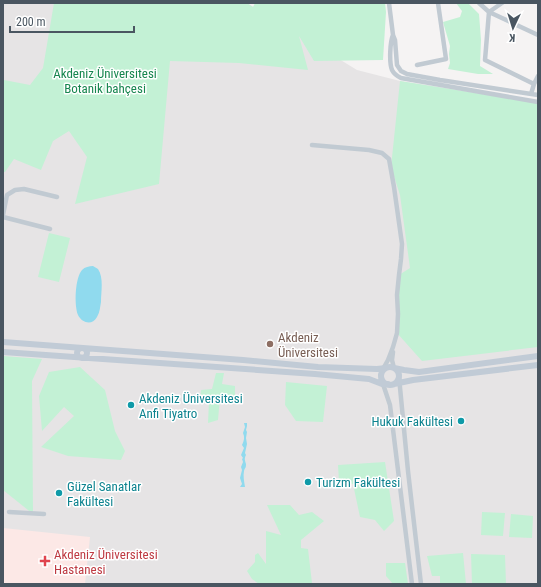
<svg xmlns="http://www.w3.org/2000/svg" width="541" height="587" font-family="'Roboto Condensed',sans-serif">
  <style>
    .education { fill: #e6e4e5 }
    .medical { fill: #fce8e6 }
    .green { fill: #c3f1d5 }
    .water { fill: #90daee }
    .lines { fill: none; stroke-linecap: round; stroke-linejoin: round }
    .street { stroke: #c1cad2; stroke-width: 4.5 }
    .secondary { stroke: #c1cbd6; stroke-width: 6 }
    .education-dot { fill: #8d6e63; stroke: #fff; stroke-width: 1.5 }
    .culture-dot { fill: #0f9aa8; stroke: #fff; stroke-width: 1.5 }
    .health-dot { fill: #e0444e; stroke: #fff; stroke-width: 1.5 }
    .labels { text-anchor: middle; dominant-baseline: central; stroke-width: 3; stroke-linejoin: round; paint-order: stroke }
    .park-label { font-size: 13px; fill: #17864f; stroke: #fff }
    .education-label { font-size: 13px; fill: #785e54; stroke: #fff; text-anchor: start }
    .culture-label { font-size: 13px; fill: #0d838f; stroke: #fff; text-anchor: start }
    .health-label { font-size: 13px; fill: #be3a42; stroke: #fff; text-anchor: start }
  </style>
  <rect width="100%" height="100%" fill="#f5f3f3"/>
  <path class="education" d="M3 3H247L357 70 400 81 538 103V584H3Z"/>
  <path class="medical" d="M3 528 90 537 85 584H3Z"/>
  <path class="green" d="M54 3H247L253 7 255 3H385L386 12 383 60 314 61 299 36 308 70 239 63 170 61 159 184 75 204 87 157 69 131 53 141 41 170 14 159 5 172H3V81L4 80 30 85 43 68Z
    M456 3H468L479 14 481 40 480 66 493 74H478L448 69 450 63 449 54 450 46 443 22 460 17 462 11Z
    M400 81 538 103V347L422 361 397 333 399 275 410 268 400 195 391 167Z
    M49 233 70 238 59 282 38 277Z
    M3 356 42 359 32 381 33 514 3 490Z
    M80 367 105 390 115 431 125 451 121 460 68 456 41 447 74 416 64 407 42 431 39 396 49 372Z
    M216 373H224L222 384 235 386V400L220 397 218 420 208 423 209 401 200 400 201 390 212 389Z
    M286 382 327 386 323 422 296 421 285 405Z
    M385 462 394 521 384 531 375 520 360 517 353 484 339 482 338 465Z
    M267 505H290L299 515 312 512 324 521 301 540V548L308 549 312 583 313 584H259L252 579 247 571 255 562V555L258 553 266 564V531L281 535Z
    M482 512 505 513 503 536 481 535Z
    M511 514 533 516 532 538 509 537Z
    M463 553 466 584H440V576H432L427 556Z
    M471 554 505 555 506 584H472Z
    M386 563H405L408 584H393L386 576Z"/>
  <path class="water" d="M93 266 98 269C104 278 101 292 101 302 100 307 100 312 97 317 92 326 82 323 78 315 74 305 75 278 82 270 85 267 89 266 93 266Z
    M244 423H247V426L246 430 247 432 246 438 247 444 245 453 246 455C244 459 245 460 246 464 246 469 245 467 244 471 243 476 244 481 245 487H240L242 484 240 478 242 470 241 467 243 462 242 459 243 458 241 455 244 448 242 445C244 441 245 437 243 433L245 427Z"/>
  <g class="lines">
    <path class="street" d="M389 3 393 35 395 40 397 65 401 71 407 74 440 80 538 95
      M479 3 489 12 538 35
      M502 3 489 12 485 60 534 84
      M393 35C390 42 389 62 392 70 394 74 397 76 401 78L538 102
      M417 65 446 59 438 3
      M531 94 534 84 538 76
      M312 145 369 150 382 153 389 159 394 187 402 244 401 259 399 275 397 295 398 314 397 333 393 347 388 360 383 369
      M3 215 7 195 15 190 24 189 57 197
      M3 217 50 229
      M393 352 392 360 394 368
      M399 377 408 471 421 584
      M381 378 390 405 412 584
      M9 512 44 514"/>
    <path class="secondary" d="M3 342 243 360 318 367 377 369 386 368
      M77 353a5 5 0 1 1 10 0a5 5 0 1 1-10 0Z
      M3 352 315 374 369 379 382 384H388
      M381 376a9 9 0 1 1 18 0a9 9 0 1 1-18 0Z
      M394 368 404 370 419 372 538 356
      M394 384 413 380 538 365"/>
  </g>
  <circle class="education-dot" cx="270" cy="344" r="4"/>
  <g class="culture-dot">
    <circle cx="131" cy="405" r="4"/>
    <circle cx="461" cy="421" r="4"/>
    <circle cx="308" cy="482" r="4"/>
    <circle cx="59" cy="493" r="4"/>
  </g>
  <path class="health-dot" d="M43 555h4v4h4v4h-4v4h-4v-4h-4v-4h4z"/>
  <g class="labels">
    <g class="park-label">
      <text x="105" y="73">Akdeniz Üniversitesi<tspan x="105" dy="15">Botanik bahçesi</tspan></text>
    </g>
    <g class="education-label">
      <text x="278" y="337">Akdeniz<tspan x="278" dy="15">Üniversitesi</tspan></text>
    </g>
    <g class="culture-label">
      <text x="139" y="398">Akdeniz Üniversitesi<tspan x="139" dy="15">Anfi Tiyatro</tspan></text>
      <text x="453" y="421" text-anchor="end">Hukuk Fakültesi</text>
      <text x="316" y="482">Turizm Fakültesi</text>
      <text x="67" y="486">Güzel Sanatlar<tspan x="67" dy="15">Fakültesi</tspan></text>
    </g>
    <g class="health-label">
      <text x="54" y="554">Akdeniz Üniversitesi<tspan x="54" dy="15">Hastanesi</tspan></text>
    </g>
  </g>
  <rect width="541" height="587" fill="none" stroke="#4a5661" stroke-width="8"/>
  <g transform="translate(513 28) rotate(184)" stroke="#ffffff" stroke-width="3" paint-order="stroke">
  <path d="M0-3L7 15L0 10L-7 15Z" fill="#4a5661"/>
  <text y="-6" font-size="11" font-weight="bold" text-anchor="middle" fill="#4a5661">K</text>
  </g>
  <path d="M10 26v6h124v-6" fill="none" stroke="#4a5661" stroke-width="2"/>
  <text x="16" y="26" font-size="12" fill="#4a5661" stroke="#ffffff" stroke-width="3" paint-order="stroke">200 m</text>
</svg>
